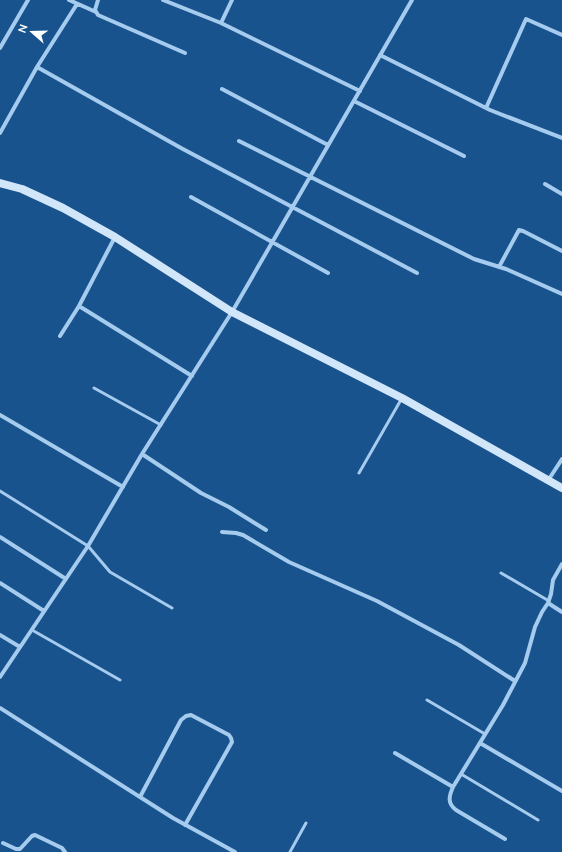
<svg xmlns="http://www.w3.org/2000/svg" width="562" height="852" font-family="'Nunito Sans',sans-serif">
  <style>
    .lines { fill: none; stroke-linecap: round; stroke-linejoin: round }
    .lane { stroke: #a5cbee; stroke-width: 3 }
    .street { stroke: #a5cbee; stroke-width: 4 }
    .secondary { stroke: #d2e6fa; stroke-width: 8 }
  </style>
  <rect width="100%" height="100%" fill="#19538d"/>
  <g class="lines">
    <path class="lane" d="M94 388 161 425
      M359 473 402 398
      M0 491 88 546 110 572 172 608
      M501 573 549 601
      M32 630 120 680
      M427 700 485 734
      M461 774 538 820
      M290 852 306 823"/>
    <path class="street" d="M69 0 96 12
      M98 0 95 10 98 15 185 53
      M163 0 221 23 360 91
      M221 23 232 0
      M0 48 28 0
      M380 55 490 110 562 138
      M37 67 181 148 417 273
      M222 89 328 145
      M354 101 464 156
      M486 108 526 19 562 35
      M0 133 37 67 77 4
      M239 141 474 259 506 269 562 294
      M545 184 562 194
      M191 197 328 273
      M499 267 519 230 523 231 562 251
      M79 306 192 376
      M60 336 79 306 115 237
      M0 415 123 487
      M142 454 201 493 229 507 266 530
      M549 479 562 459
      M222 532 236 533 243 535 289 562 377 601 459 645 515 681
      M0 537 66 579
      M0 583 44 611
      M548 603 562 612
      M0 635 20 647
      M0 677 88 546 142 454 232 312 412 0
      M0 708 173 818 235 852
      M480 743 562 791
      M395 753 453 787
      M140 797 181 720 186 716 191 715 229 735 231 738 232 742 185 825
      M505 839 456 810C447 803 449 796 453 787L503 705 525 663 535 627 542 612 548 603 551 594 553 580 562 564
      M3 843 16 849H20L32 836 35 835 62 848 65 852"/>
    <path class="secondary" d="M0 183 22 189 63 208 115 237 232 312 402 398 562 488"/>
  </g>
  <g transform="translate(32 32) rotate(290)" stroke="#19538d" stroke-width="3" paint-order="stroke">
  <path d="M0-3L7 15L0 10L-7 15Z" fill="#ffffff"/>
  <text y="-6" font-size="11" font-weight="bold" text-anchor="middle" fill="#ffffff">N</text>
  </g>
</svg>
